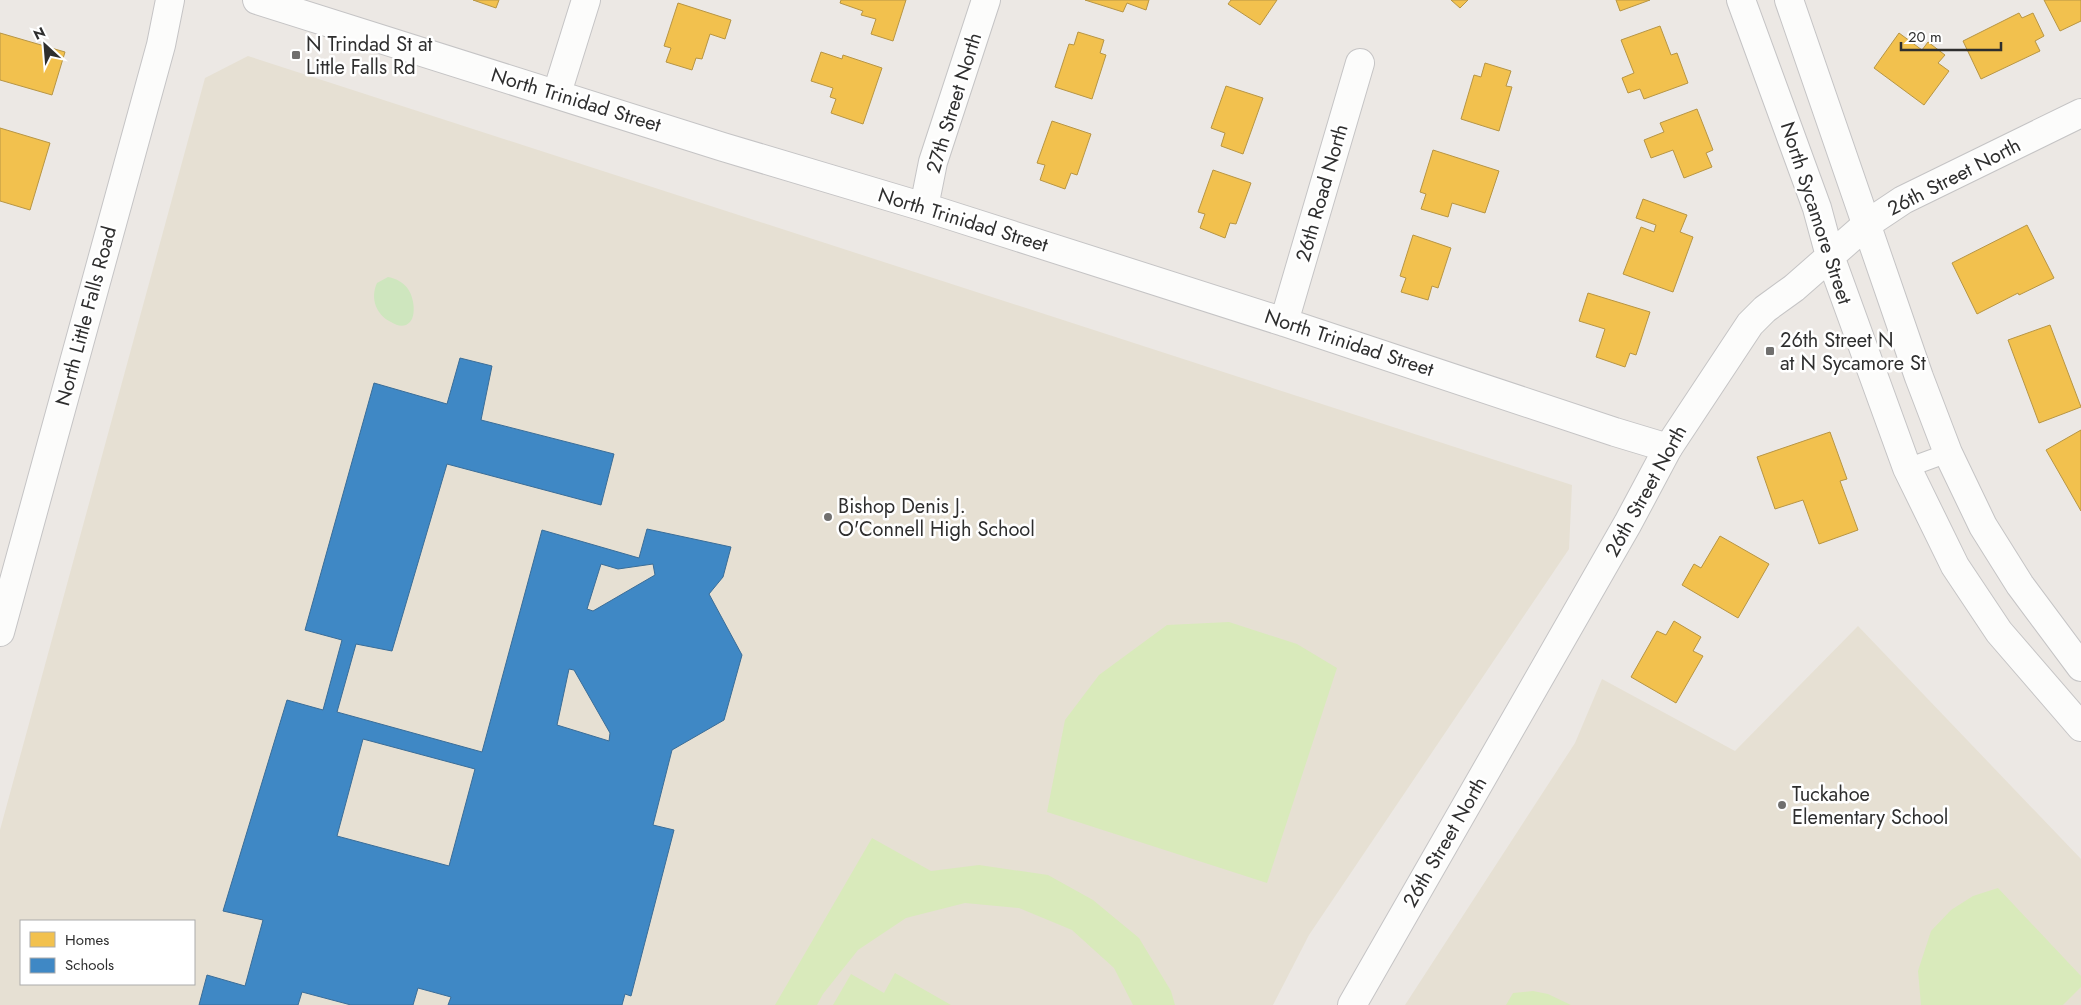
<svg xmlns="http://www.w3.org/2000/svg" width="2081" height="1005" font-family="Jost,sans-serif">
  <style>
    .education { fill: #e6e0d3; fill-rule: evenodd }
    .green { fill: #cee6be }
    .pitch { fill: #d9eabb }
    .homes { fill: #f2c14e; stroke: #b79544 }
    .schools { fill: #3f88c5; stroke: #3a6d98; fill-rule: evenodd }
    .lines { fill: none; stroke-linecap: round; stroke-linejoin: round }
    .lane-casing { stroke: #c5c4c5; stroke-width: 20 }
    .street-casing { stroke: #c5c4c5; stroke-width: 30 }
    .secondary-casing { stroke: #c5c4c5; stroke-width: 30 }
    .lane { stroke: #fcfcfb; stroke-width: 18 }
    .street { stroke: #fcfcfb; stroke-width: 28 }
    .secondary { stroke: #fcfcfb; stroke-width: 28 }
    .poi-dot { fill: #706f6e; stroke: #fff; stroke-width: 2 }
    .labels { text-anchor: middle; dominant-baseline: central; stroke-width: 5; stroke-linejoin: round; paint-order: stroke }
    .poi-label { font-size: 20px; fill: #2e2e2e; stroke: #fff; text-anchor: start }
    .street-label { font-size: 20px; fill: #2e2e2e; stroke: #fff }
  </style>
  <rect width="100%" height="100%" fill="#ece8e4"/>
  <path class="education" d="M248 56 1572 485 1569 549 1309 935 1273 1005H0V830L205 78ZM21 921H194V984H21Z
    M1858 626 2081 859V1005H1405L1575 743 1602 679 1735 751Z"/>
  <path class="green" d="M388 277C397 279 403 282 408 289 414 297 418 320 406 325 401 327 396 325 391 322 376 315 370 298 377 283Z"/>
  <path class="pitch" d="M1229 622 1297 644 1337 668 1267 883 1047 812 1065 720 1099 675 1167 625Z
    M872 838 931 871 979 865 1048 875 1093 900 1139 938 1171 991 1175 1005H1133L1114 968 1072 930 1019 908 965 903 906 918 858 950 823 994 817 1005H775Z
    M1998 888 2081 976V987L2063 1005H1921L1918 971 1931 931 1951 910 1973 896Z
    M895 973 951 1005H833L851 974 884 993Z
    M1533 991 1548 994 1571 1005H1506L1513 993Z"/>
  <path class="homes" d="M473 0H499L496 8Z
    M841 0H906L893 41 871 34 876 19 861 15 863 11 840 3Z
    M1085 0H1149L1146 10 1127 3 1123 12Z
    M1231 0H1277L1260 25 1228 4Z
    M1451 0H1468L1460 8Z
    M1616 0H1650L1620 11Z
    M2044 0H2081V21L2060 31Z
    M678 3 731 20 725 39 710 34 702 59 696 58 692 70 666 62 671 48 664 46Z
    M2019 13 2022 18 2033 13 2044 36 2035 41 2040 51 1981 79 1963 41Z
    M1660 26 1671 55 1677 53 1688 83 1644 99 1640 89 1628 93 1622 78 1634 73 1621 40Z
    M1078 32 1104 40 1100 53 1106 55 1092 99 1055 87 1069 44 1074 45Z
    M0 33 65 52 52 95 0 80Z
    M1899 33 1922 50 1928 42 1945 55 1938 63 1949 71 1924 105 1874 68Z
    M821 52 842 59 843 55 882 68 863 124 831 113 836 99 830 97 833 88 811 81Z
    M1485 63 1511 71 1506 86 1512 87 1499 131 1461 119 1474 75 1481 77Z
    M1226 86 1263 98 1243 154 1221 146 1225 133 1211 128Z
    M1697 109 1713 150 1706 153 1712 167 1684 178 1673 150 1651 158 1644 140 1664 132 1660 123Z
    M1052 121 1091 134 1077 175 1071 173 1065 189 1040 180 1045 165 1037 163Z
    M0 128 50 143 30 210 0 201Z
    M1433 150 1499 171 1485 213 1452 203 1448 217 1421 209 1426 194 1420 192Z
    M1213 170 1251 183 1236 224 1230 223 1225 238 1200 228 1205 214 1198 212Z
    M1643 199 1687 215 1680 232 1693 237 1673 292 1623 274 1641 227 1654 232 1656 225 1636 218Z
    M2027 225 2054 278 2019 295 2018 293 1977 314 1952 263Z
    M1413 235 1451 248 1438 288 1432 286 1428 300 1401 292 1406 278 1400 276Z
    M1588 293 1650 312 1636 355 1630 353 1625 367 1596 357 1605 329 1579 321Z
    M2050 325 2081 407 2039 423 2008 340Z
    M2081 430V511L2046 450Z
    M1830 432 1847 479 1840 481 1858 530 1819 544 1803 500 1775 509 1757 457Z
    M1720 536 1769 564 1738 618 1682 585 1694 564 1701 568Z
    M1674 621 1701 637 1693 651 1703 656 1676 703 1631 677 1657 631 1666 635Z"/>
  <path class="schools" d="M460 358 492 366 481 420 614 454 601 505 447 464 392 651 356 644 337 712 482 752 542 530 639 558 647 529 731 547 723 577 709 594 742 655 724 720 672 750 653 825 674 830 631 996 625 994 622 1005H448L451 997 418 988 413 1005H351L302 992 298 1005H199L207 975 245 986 263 920 223 911 287 700 323 710 342 640 305 630 374 383 447 404ZM601 564 618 569 653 564 655 575 593 611 587 609ZM569 669 574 670 610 733 609 741 557 725ZM363 739 475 769 449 866 337 836Z"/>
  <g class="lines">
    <g class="lane-casing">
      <path id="lane" d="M1907 468 1948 453"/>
    </g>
    <g class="street-casing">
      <path id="street" d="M257 0 723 147 924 207 1284 322 1615 432 1668 448
        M557 93 586 0
        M924 207 933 162 986 0
        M1867 224 1903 200 2081 113
        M1284 322 1360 63
        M0 632 161 45 170 0"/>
    </g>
    <g class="secondary-casing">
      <path id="secondary" d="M1741 0 1817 208 1830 256 1907 468 1955 566 1999 632 2081 727
        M1789 0 1919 377 1948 453 1983 526 2020 585 2081 667
        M1352 1005 1628 523 1668 448 1750 324 1765 309 1794 288 1867 224"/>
    </g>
    <use href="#lane" class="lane"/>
    <use href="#street" class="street"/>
    <use href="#secondary" class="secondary"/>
  </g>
  <g class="poi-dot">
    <rect x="291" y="50" width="10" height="10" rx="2.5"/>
    <rect x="1765" y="346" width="10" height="10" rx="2.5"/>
    <circle cx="828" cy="517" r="5"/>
    <circle cx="1782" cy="805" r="5"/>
  </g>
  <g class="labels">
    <g class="poi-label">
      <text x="306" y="44">N Trindad St at<tspan x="306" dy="23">Little Falls Rd</tspan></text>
      <text x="1780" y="340">26th Street N<tspan x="1780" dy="23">at N Sycamore St</tspan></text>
      <text x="838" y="506">Bishop Denis J.<tspan x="838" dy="23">O'Connell High School</tspan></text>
      <text x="1792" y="794">Tuckahoe<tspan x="1792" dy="23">Elementary School</tspan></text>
    </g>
    <g class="street-label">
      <text transform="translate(576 100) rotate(17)">North Trinidad Street</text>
      <text transform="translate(954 103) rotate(-73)">27th Street North</text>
      <text transform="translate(1954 177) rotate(-27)">26th Street North</text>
      <text transform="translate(1322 193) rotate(-74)">26th Road North</text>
      <text transform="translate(1816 213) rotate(72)">North Sycamore Street</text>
      <text transform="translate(963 220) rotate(17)">North Trinidad Street</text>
      <text transform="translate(86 316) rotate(-75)">North Little Falls Road</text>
      <text transform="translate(1349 343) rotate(18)">North Trinidad Street</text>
      <text transform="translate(1646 491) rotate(-61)">26th Street North</text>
      <text transform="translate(1445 842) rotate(-60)">26th Street North</text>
    </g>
  </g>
  <rect x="20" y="920" width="175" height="65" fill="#ffffff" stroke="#ababab"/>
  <rect x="30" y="932" width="25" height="15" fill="#f2c14e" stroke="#ababab"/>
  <text x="65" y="945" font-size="15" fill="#2e2e2e">Homes</text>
  <rect x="30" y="958" width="25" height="15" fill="#3f88c5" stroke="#ababab"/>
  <text x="65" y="970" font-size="15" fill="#2e2e2e">Schools</text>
  <g transform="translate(45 45) rotate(334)" stroke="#ffffff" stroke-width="4" paint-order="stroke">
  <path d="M0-4L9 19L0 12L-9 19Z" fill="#2e2e2e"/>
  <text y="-8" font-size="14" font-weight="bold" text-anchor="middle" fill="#2e2e2e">N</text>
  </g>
  <path d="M1901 42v8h100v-8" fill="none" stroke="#2e2e2e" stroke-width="2.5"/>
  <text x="1908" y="42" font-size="15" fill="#2e2e2e" stroke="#ffffff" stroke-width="4" paint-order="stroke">20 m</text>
</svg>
